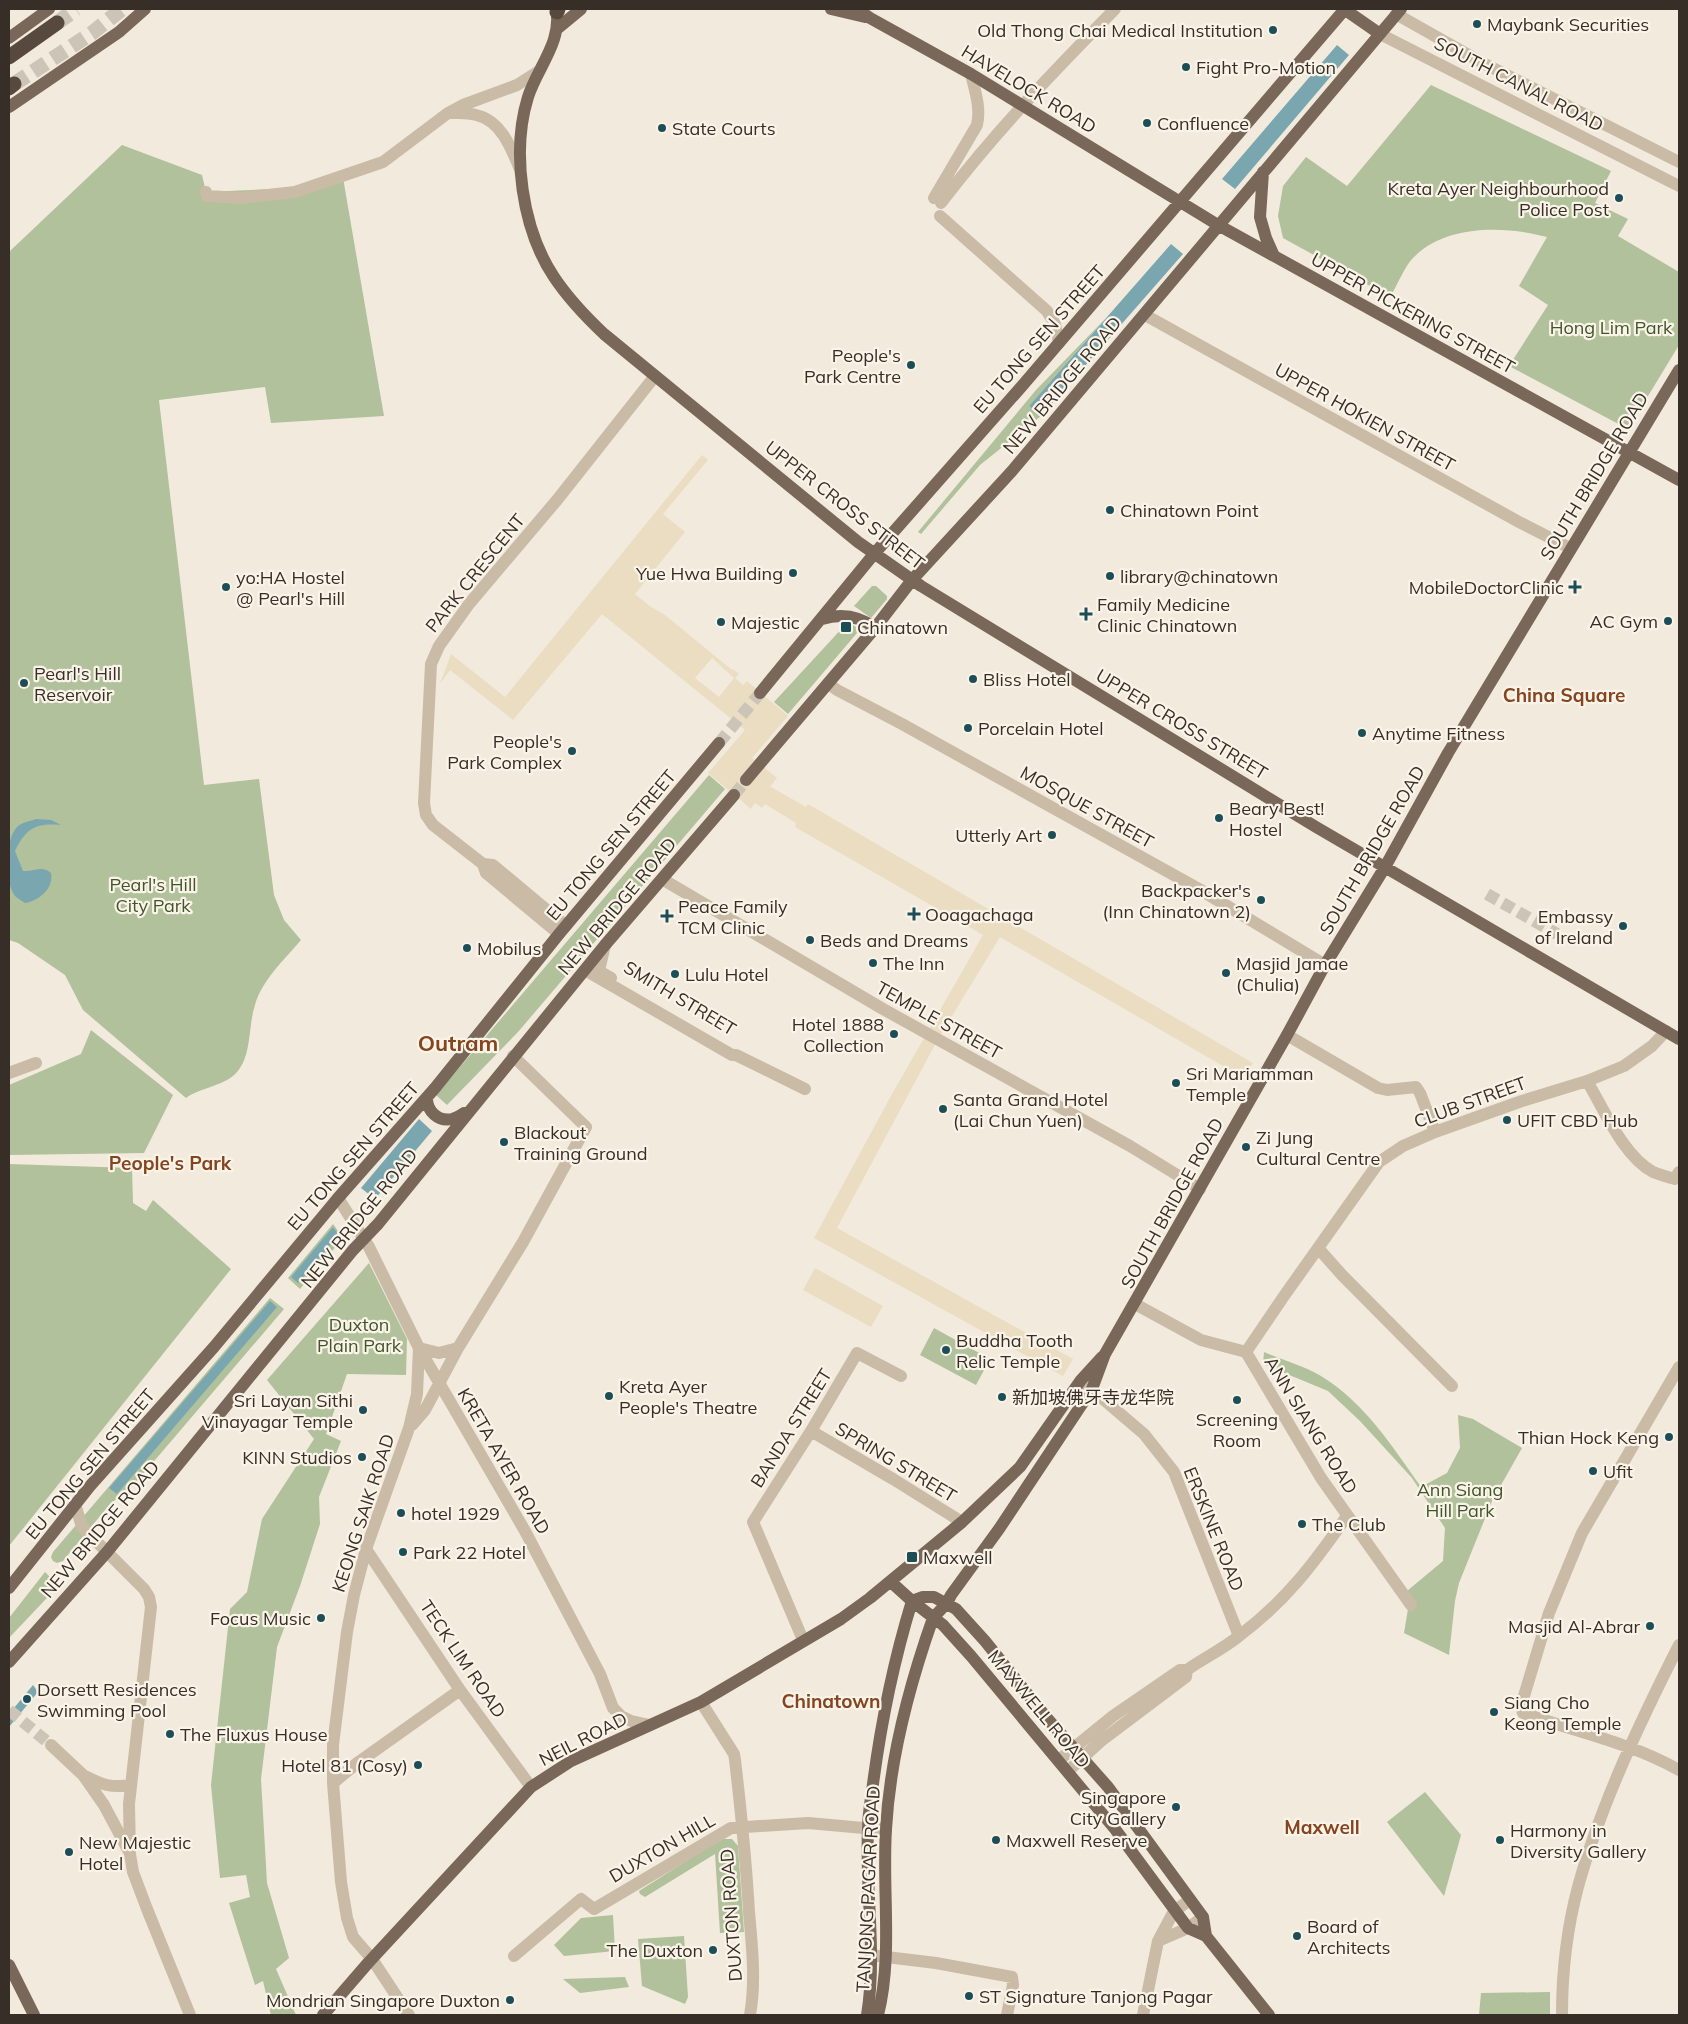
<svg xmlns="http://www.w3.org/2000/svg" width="1688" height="2024" font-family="Mulish,'Noto Sans SC',sans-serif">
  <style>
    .green { fill: #b0c19b }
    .plaza { fill: #eaddc2; fill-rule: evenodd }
    .water { fill: #7aa7af }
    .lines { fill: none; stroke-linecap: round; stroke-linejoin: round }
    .minor-tunnel { stroke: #cdc4b8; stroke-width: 12; stroke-dasharray: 12 6; stroke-linecap: butt }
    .major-tunnel { stroke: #cdc4b8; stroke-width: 12; stroke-dasharray: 12 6; stroke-linecap: butt }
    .highway-tunnel { stroke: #cdc4b8; stroke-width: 15; stroke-dasharray: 15 8; stroke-linecap: butt }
    .minor { stroke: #cabba7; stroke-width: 12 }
    .major { stroke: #796759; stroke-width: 12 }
    .highway { stroke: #58493f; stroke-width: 15 }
    .poi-dot { fill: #1d4e58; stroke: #faf4e8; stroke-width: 2 }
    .labels { text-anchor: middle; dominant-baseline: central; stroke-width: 4.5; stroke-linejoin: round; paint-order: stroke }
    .poi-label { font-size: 18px; fill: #372e28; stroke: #faf4e8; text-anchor: start }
    .street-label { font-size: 18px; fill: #372e28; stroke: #faf4e8 }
    .park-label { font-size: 18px; fill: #41552b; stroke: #faf4e8 }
    .neighbourhood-label { font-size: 19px; font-weight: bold; fill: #864521; stroke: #faf4e8 }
    .district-label { font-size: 22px; font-weight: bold; fill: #864521; stroke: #faf4e8 }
  </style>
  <rect width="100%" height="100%" fill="#f2eadc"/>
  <path class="green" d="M1431 85 1611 171 1595 203 1628 219 1618 236 1679 272V345L1628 429 1509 366 1548 305 1519 286 1547 237C1505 226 1447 224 1414 257 1405 265 1397 286 1390 297L1283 238 1278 216 1283 186 1306 157 1347 186Z
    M122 145 202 175 206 192 291 188 342 172 384 416 271 423 265 387 159 400 204 785 259 779 274 895 284 920 301 940C285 959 262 980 255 1005 248 1026 252 1055 237 1072 225 1086 201 1087 186 1098L83 1010 65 975 18 943 9 940 10 251Z
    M1105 319 1029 406 1041 416 980 465 921 534 918 532 1036 390Z
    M872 586H876L887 596V599L871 618 854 606Z
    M846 624H851L856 627 857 633 788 714 774 702Z
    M709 775 725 789 518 1032 447 1105 436 1095Z
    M91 1030 173 1095 144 1153 9 1155V1085L81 1054Z
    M9 1164 132 1168 133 1203 146 1211 153 1200 231 1269 9 1546Z
    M333 1224 343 1238 300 1289 288 1278Z
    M369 1263 407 1339 406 1375 347 1374 326 1434 341 1441 319 1497 320 1524 300 1586 277 1647 261 1779 267 1883 289 1958 276 1969 296 2015H271L263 1981 255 1985 229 1903 250 1897 246 1875 220 1878 211 1785 230 1609 247 1592 262 1519 314 1439 267 1380Z
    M270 1298 284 1309 132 1487 110 1504 63 1561 57 1563 53 1561 51 1557 53 1552Z
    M934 1328 990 1359 976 1385 920 1355Z
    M1264 1352C1283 1360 1304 1366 1321 1376 1365 1403 1392 1446 1421 1487L1447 1473 1460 1448 1458 1415 1473 1419 1522 1448 1492 1501 1459 1583 1455 1601 1449 1655 1404 1633 1409 1603 1407 1591 1443 1561 1445 1528 1412 1478 1360 1421 1328 1391 1263 1364Z
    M45 1572 49 1576 61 1583 9 1638V1618Z
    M1425 1792 1461 1835 1444 1896 1387 1822Z
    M721 1839H732L738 1846 744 1932 720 1933 715 1854 645 1897 640 1894 639 1891Z
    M613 1915 615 1951 564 1956 554 1945 581 1918Z
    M684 1936 688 1997 685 2004 642 1986 638 1939Z
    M625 1977 629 1987 580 1993 563 1979Z
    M1550 1992V2015H1479L1481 1993Z"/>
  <path class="plaza" d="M702 455 708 460 663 514 685 532 635 594 651 607 665 615 732 670 733 669 739 674 735 678 743 685 747 681 788 716 752 758 777 778 769 788 771 787 806 807 808 804 1253 1063 1242 1077 1000 937 938 1039 837 1228 1073 1359 1063 1376 814 1238 892 1094 983 935 795 827 796 823 765 804 762 808 755 803 751 809 738 798 708 773 745 730 602 614 513 720 450 670 440 684 451 654 505 697ZM712 658 734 678 719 697 695 678Z
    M815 1268 883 1306 871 1327 803 1290Z"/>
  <path class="water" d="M1337 45 1349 55 1235 189 1222 179Z
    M1171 244 1183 254 1041 416 1029 406Z
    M36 819 51 820 61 825C36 823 26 828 15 851L23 871C35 872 41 865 51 873 54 889 38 901 25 903 22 901 17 898 15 896 4 882 5 837 18 826 23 822 31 821 36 819Z
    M419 1119 432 1131 375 1199 361 1188Z
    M333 1227 339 1235 298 1283 291 1277Z
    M270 1301 277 1307 117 1494 109 1488Z
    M33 1685 38 1692 9 1727V1714Z"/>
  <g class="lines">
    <path class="minor-tunnel" d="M1487 894 1557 934
      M9 1710 51 1745"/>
    <path class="major-tunnel" d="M719 743 760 693
      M734 795 746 780"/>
    <path class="highway-tunnel" d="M57 23 76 9
      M14 84 92 33 122 9"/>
    <path class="minor" d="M1396 14 1481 62 1679 162
      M1380 34 1679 186
      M449 113C458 113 468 112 476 115 500 120 511 147 519 167
      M206 192 207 196 241 198 295 192 383 162 448 113 463 105 517 85 539 71
      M934 198 977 125C981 108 975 91 971 74
      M941 203C994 133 1054 71 1115 9
      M940 216 1047 311 1055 324 1059 343
      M1145 315 1519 522 1570 548
      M829 684 837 690 902 724 1199 889 1325 965
      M483 864 486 873 559 934
      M662 879 883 1009 1130 1146 1200 1189
      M566 926 493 865 483 864 433 825 426 815 424 803 431 664 439 646 469 604 557 500 655 376
      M605 945 599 971 611 978
      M585 970 732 1055H736L805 1089
      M1287 1035 1378 1088 1387 1090 1416 1087 1420 1093 1435 1132
      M9 1073 36 1063
      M1587 1081C1604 1109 1623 1156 1653 1172 1660 1175 1668 1177 1675 1179L1679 1172
      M338 1198 369 1247 419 1348 525 1531 600 1674 613 1708 621 1716 631 1721 650 1725
      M1318 1248 1342 1275 1452 1386
      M1135 1304 1201 1340 1246 1352
      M419 1348 439 1353 458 1348
      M1246 1352 1284 1296 1379 1162 1403 1146 1435 1132 1522 1101 1587 1081 1624 1066 1652 1046 1666 1031
      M1246 1352 1321 1478 1411 1605
      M1679 1367 1582 1533 1549 1613 1521 1706 1523 1713C1576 1732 1629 1742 1679 1770
      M1083 1382 1144 1434 1174 1472 1239 1636
      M412 1425 425 1410 458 1348 523 1242 586 1127 513 1056
      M811 1431 893 1479 962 1522
      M75 1504 82 1527 144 1589 149 1597 151 1607 129 1804 130 1854 133 1872 147 1909 190 2015
      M366 1549 460 1690 531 1787
      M803 1640 753 1522 811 1431 857 1353 901 1376
      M701 1702 734 1754 735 1760C741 1811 746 1861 749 1912 752 1946 756 1981 750 2015
      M51 1745 83 1775 104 1805 128 1850
      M1059 1760 1113 1716 1180 1670H1187C1204 1658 1223 1649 1239 1636 1286 1601 1314 1563 1347 1516
      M1068 1771 1101 1741 1186 1677 1187 1670
      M85 1776C103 1785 110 1788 131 1785
      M333 1783 356 1764 460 1690
      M1158 1941 1188 1928 1203 1917
      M870 1955 936 1963 1012 1977 1013 1985 1007 2015
      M514 1956 581 1899 594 1909 731 1828 808 1823 886 1830
      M409 2015 372 1959 353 1937 347 1918 341 1882 333 1783V1745L347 1632 354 1595 366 1549 409 1428 417 1394 419 1348
      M1143 2015 1158 1941 1174 1911 1190 1900
      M1562 2015C1562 1973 1567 1928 1578 1887 1600 1806 1641 1720 1679 1645"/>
    <path class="major" d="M556 9C563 41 537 68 528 97 511 152 522 229 554 277 568 298 586 317 604 334L858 542 921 586 1316 827 1679 1039
      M831 9 865 17
      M857 9 870 18 971 74 1218 225 1679 480
      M1344 9 1380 34
      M558 28 581 9
      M9 38 49 9
      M9 107 119 32 145 9
      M1263 172 1260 217 1266 238 1274 256
      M822 619C842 613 859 616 875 628
      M760 693 874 554 1022 386 1345 9
      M746 780 875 628 912 580 1012 471 1401 9
      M427 1098C427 1111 438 1122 452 1119 456 1118 461 1115 464 1113
      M891 1582 912 1601 943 1625 971 1656 1115 1829 1188 1928 1206 1936
      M9 1588 90 1486 214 1347 338 1198 435 1088 559 934 719 743
      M9 1662 107 1552 353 1250 378 1224 605 945 734 795
      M9 1965 34 2015
      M323 2015 368 1963 531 1787 571 1761 701 1702 841 1619 870 1598 962 1522 1020 1467 1081 1380 1102 1357
      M867 2015C877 1954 865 1891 868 1829 868 1814 871 1799 873 1784 881 1723 894 1660 912 1601L923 1597H934L956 1609 985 1641 1046 1717 1108 1787 1203 1917 1206 1936 1269 2015
      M878 2015C893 1955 882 1891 886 1829 890 1757 909 1686 933 1618L947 1603 951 1595 999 1529 1092 1389 1105 1354 1287 1035 1325 965 1385 867 1448 753 1679 370"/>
    <path class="highway" d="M557 12 558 9
      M9 57 57 23
      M9 88 14 84"/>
  </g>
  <g class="poi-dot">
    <circle cx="1477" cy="24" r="5"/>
    <circle cx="1273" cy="30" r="5"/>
    <circle cx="1186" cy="67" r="5"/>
    <circle cx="1147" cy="123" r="5"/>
    <circle cx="662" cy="128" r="5"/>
    <circle cx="1619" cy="198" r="5"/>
    <circle cx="911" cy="365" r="5"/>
    <circle cx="1110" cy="510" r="5"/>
    <circle cx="793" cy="573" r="5"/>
    <circle cx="1110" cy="576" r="5"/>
    <circle cx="226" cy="587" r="5"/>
    <path d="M1572.5 579.5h5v5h5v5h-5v5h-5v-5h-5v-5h5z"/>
    <path d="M1083.5 606.5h5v5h5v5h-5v5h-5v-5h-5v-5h5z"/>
    <circle cx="1668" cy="621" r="5"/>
    <circle cx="721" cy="622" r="5"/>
    <rect x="840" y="621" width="12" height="12" rx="2.5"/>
    <circle cx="973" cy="679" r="5"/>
    <circle cx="24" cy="683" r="5"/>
    <circle cx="968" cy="728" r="5"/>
    <circle cx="1362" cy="733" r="5"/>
    <circle cx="572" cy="751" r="5"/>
    <circle cx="1219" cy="818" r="5"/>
    <circle cx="1052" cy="835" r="5"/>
    <circle cx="1261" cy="900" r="5"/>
    <path d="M911.5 906.5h5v5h5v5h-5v5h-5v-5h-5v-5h5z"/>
    <path d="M664.5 908.5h5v5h5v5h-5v5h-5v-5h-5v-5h5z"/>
    <circle cx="1623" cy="926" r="5"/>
    <circle cx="810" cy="940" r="5"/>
    <circle cx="467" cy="948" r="5"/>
    <circle cx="873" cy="963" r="5"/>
    <circle cx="1226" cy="973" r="5"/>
    <circle cx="675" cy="974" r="5"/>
    <circle cx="894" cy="1034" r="5"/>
    <circle cx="1176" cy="1083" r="5"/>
    <circle cx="943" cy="1109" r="5"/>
    <circle cx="1507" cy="1120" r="5"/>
    <circle cx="504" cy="1142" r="5"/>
    <circle cx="1246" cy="1147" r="5"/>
    <circle cx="946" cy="1350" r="5"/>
    <circle cx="609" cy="1396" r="5"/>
    <circle cx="1002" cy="1397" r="5"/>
    <circle cx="1237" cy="1400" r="5"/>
    <circle cx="363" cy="1410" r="5"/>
    <circle cx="1669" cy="1437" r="5"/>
    <circle cx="362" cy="1457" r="5"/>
    <circle cx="1593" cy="1471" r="5"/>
    <circle cx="401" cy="1513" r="5"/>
    <circle cx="1302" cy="1524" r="5"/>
    <circle cx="403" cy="1552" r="5"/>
    <rect x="906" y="1551" width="12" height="12" rx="2.5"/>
    <circle cx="321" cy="1618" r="5"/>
    <circle cx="1650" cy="1626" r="5"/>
    <circle cx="27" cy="1699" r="5"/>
    <circle cx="1494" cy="1712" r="5"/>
    <circle cx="170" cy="1734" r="5"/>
    <circle cx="418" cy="1765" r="5"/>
    <circle cx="1176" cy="1807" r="5"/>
    <circle cx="996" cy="1840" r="5"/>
    <circle cx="1500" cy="1840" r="5"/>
    <circle cx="69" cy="1852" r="5"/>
    <circle cx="1297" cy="1936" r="5"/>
    <circle cx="713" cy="1950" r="5"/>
    <circle cx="969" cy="1996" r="5"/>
    <circle cx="510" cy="2000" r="5"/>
  </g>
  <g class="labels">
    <g class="poi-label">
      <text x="1487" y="24">Maybank Securities</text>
      <text x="1263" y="30" text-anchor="end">Old Thong Chai Medical Institution</text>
      <text x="1196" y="67">Fight Pro-Motion</text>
      <text x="1157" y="123">Confluence</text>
      <text x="672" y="128">State Courts</text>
      <text x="1609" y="188" text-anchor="end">Kreta Ayer Neighbourhood<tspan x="1609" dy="21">Police Post</tspan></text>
      <text x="901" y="355" text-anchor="end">People's<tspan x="901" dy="21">Park Centre</tspan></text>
      <text x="1120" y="510">Chinatown Point</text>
      <text x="783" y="573" text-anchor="end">Yue Hwa Building</text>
      <text x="1120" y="576">library@chinatown</text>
      <text x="236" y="577">yo:HA Hostel<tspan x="236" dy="21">@ Pearl's Hill</tspan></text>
      <text x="1564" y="587" text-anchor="end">MobileDoctorClinic</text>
      <text x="1097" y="604">Family Medicine<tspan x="1097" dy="21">Clinic Chinatown</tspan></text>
      <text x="1658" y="621" text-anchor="end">AC Gym</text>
      <text x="731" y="622">Majestic</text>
      <text x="857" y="627">Chinatown</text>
      <text x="34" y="673">Pearl's Hill<tspan x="34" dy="21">Reservoir</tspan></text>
      <text x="983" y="679">Bliss Hotel</text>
      <text x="978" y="728">Porcelain Hotel</text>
      <text x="1372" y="733">Anytime Fitness</text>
      <text x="562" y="741" text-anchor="end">People's<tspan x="562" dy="21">Park Complex</tspan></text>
      <text x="1229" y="808">Beary Best!<tspan x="1229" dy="21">Hostel</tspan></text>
      <text x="1042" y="835" text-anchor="end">Utterly Art</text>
      <text x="1251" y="890" text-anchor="end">Backpacker's<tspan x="1251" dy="21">(Inn Chinatown 2)</tspan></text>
      <text x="678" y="906">Peace Family<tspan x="678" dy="21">TCM Clinic</tspan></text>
      <text x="925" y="914">Ooagachaga</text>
      <text x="1613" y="916" text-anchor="end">Embassy<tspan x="1613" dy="21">of Ireland</tspan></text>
      <text x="820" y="940">Beds and Dreams</text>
      <text x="477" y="948">Mobilus</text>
      <text x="883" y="963">The Inn</text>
      <text x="1236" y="963">Masjid Jamae<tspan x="1236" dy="21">(Chulia)</tspan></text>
      <text x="685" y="974">Lulu Hotel</text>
      <text x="884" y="1024" text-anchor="end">Hotel 1888<tspan x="884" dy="21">Collection</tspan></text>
      <text x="1186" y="1073">Sri Mariamman<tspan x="1186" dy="21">Temple</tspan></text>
      <text x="953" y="1099">Santa Grand Hotel<tspan x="953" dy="21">(Lai Chun Yuen)</tspan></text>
      <text x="1517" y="1120">UFIT CBD Hub</text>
      <text x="514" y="1132">Blackout<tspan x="514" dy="21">Training Ground</tspan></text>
      <text x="1256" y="1137">Zi Jung<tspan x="1256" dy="21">Cultural Centre</tspan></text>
      <text x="956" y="1340">Buddha Tooth<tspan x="956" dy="21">Relic Temple</tspan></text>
      <text x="619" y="1386">Kreta Ayer<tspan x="619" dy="21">People's Theatre</tspan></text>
      <text x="1012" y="1397">新加坡佛牙寺龙华院</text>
      <text x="353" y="1400" text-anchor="end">Sri Layan Sithi<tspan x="353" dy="21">Vinayagar Temple</tspan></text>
      <text x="1237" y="1419" text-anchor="middle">Screening<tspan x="1237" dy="21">Room</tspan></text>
      <text x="1659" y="1437" text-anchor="end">Thian Hock Keng</text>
      <text x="352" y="1457" text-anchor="end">KINN Studios</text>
      <text x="1603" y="1471">Ufit</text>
      <text x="411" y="1513">hotel 1929</text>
      <text x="1312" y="1524">The Club</text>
      <text x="413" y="1552">Park 22 Hotel</text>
      <text x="923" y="1557">Maxwell</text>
      <text x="311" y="1618" text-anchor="end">Focus Music</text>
      <text x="1640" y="1626" text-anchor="end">Masjid Al-Abrar</text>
      <text x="37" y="1689">Dorsett Residences<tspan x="37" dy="21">Swimming Pool</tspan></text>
      <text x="1504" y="1702">Siang Cho<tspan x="1504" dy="21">Keong Temple</tspan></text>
      <text x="180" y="1734">The Fluxus House</text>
      <text x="408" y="1765" text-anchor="end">Hotel 81 (Cosy)</text>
      <text x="1166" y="1797" text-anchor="end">Singapore<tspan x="1166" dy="21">City Gallery</tspan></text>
      <text x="1510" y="1830">Harmony in<tspan x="1510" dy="21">Diversity Gallery</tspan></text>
      <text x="1006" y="1840">Maxwell Reserve</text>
      <text x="79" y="1842">New Majestic<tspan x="79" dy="21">Hotel</tspan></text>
      <text x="1307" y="1926">Board of<tspan x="1307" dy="21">Architects</tspan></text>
      <text x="703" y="1950" text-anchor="end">The Duxton</text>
      <text x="979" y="1996">ST Signature Tanjong Pagar</text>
      <text x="500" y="2000" text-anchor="end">Mondrian Singapore Duxton</text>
    </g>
    <g class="street-label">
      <text transform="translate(1519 84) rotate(27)">SOUTH CANAL ROAD</text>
      <text transform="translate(1029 89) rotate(31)">HAVELOCK ROAD</text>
      <text transform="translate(1413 313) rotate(29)">UPPER PICKERING STREET</text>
      <text transform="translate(1039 339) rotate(-49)">EU TONG SEN STREET</text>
      <text transform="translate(1062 385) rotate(-50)">NEW BRIDGE ROAD</text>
      <text transform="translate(1365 417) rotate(29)">UPPER HOKIEN STREET</text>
      <text transform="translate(1594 476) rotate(-59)">SOUTH BRIDGE ROAD</text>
      <text transform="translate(845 505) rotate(38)">UPPER CROSS STREET</text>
      <text transform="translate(475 573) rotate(-51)">PARK CRESCENT</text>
      <text transform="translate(1182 724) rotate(31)">UPPER CROSS STREET</text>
      <text transform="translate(1087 807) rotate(29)">MOSQUE STREET</text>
      <text transform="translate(611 845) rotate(-50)">EU TONG SEN STREET</text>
      <text transform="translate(1372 850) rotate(-60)">SOUTH BRIDGE ROAD</text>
      <text transform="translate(617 906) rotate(-50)">NEW BRIDGE ROAD</text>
      <text transform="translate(680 998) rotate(31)">SMITH STREET</text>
      <text transform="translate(939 1020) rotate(29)">TEMPLE STREET</text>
      <text transform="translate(1470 1102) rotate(-20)">CLUB STREET</text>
      <text transform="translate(353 1156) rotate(-49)">EU TONG SEN STREET</text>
      <text transform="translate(1172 1203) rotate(-61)">SOUTH BRIDGE ROAD</text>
      <text transform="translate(359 1218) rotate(-51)">NEW BRIDGE ROAD</text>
      <text transform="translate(1311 1425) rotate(58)">ANN SIANG ROAD</text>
      <text transform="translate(791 1428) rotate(-58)">BANDA STREET</text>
      <text transform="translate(504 1461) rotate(60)">KRETA AYER ROAD</text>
      <text transform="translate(896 1462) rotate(31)">SPRING STREET</text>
      <text transform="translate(90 1464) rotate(-50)">EU TONG SEN STREET</text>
      <text transform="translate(363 1513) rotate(-72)">KEONG SAIK ROAD</text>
      <text transform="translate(100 1529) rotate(-50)">NEW BRIDGE ROAD</text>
      <text transform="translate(1214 1529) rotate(68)">ERSKINE ROAD</text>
      <text transform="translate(463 1659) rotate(56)">TECK LIM ROAD</text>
      <text transform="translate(1039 1709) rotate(50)">MAXWELL ROAD</text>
      <text transform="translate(583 1739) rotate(-27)">NEIL ROAD</text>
      <text transform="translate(662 1848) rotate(-30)">DUXTON HILL</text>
      <text transform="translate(868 1889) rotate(-87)">TANJONG PAGAR ROAD</text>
      <text transform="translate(731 1915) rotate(-94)">DUXTON ROAD</text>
    </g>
    <g class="park-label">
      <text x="1611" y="327">Hong Lim Park</text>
      <text x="153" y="884">Pearl's Hill<tspan x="153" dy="21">City Park</tspan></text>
      <text x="359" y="1324">Duxton<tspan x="359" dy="21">Plain Park</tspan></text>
      <text x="1460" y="1489">Ann Siang<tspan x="1460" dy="21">Hill Park</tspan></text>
    </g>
    <g class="neighbourhood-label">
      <text x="1564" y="695">China Square</text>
      <text x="170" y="1163">People's Park</text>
      <text x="831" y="1701">Chinatown</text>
      <text x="1322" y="1827">Maxwell</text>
    </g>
    <g class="district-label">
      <text x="458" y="1043">Outram</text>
    </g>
  </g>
  <rect width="1688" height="2024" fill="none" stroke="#372e28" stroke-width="20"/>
</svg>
